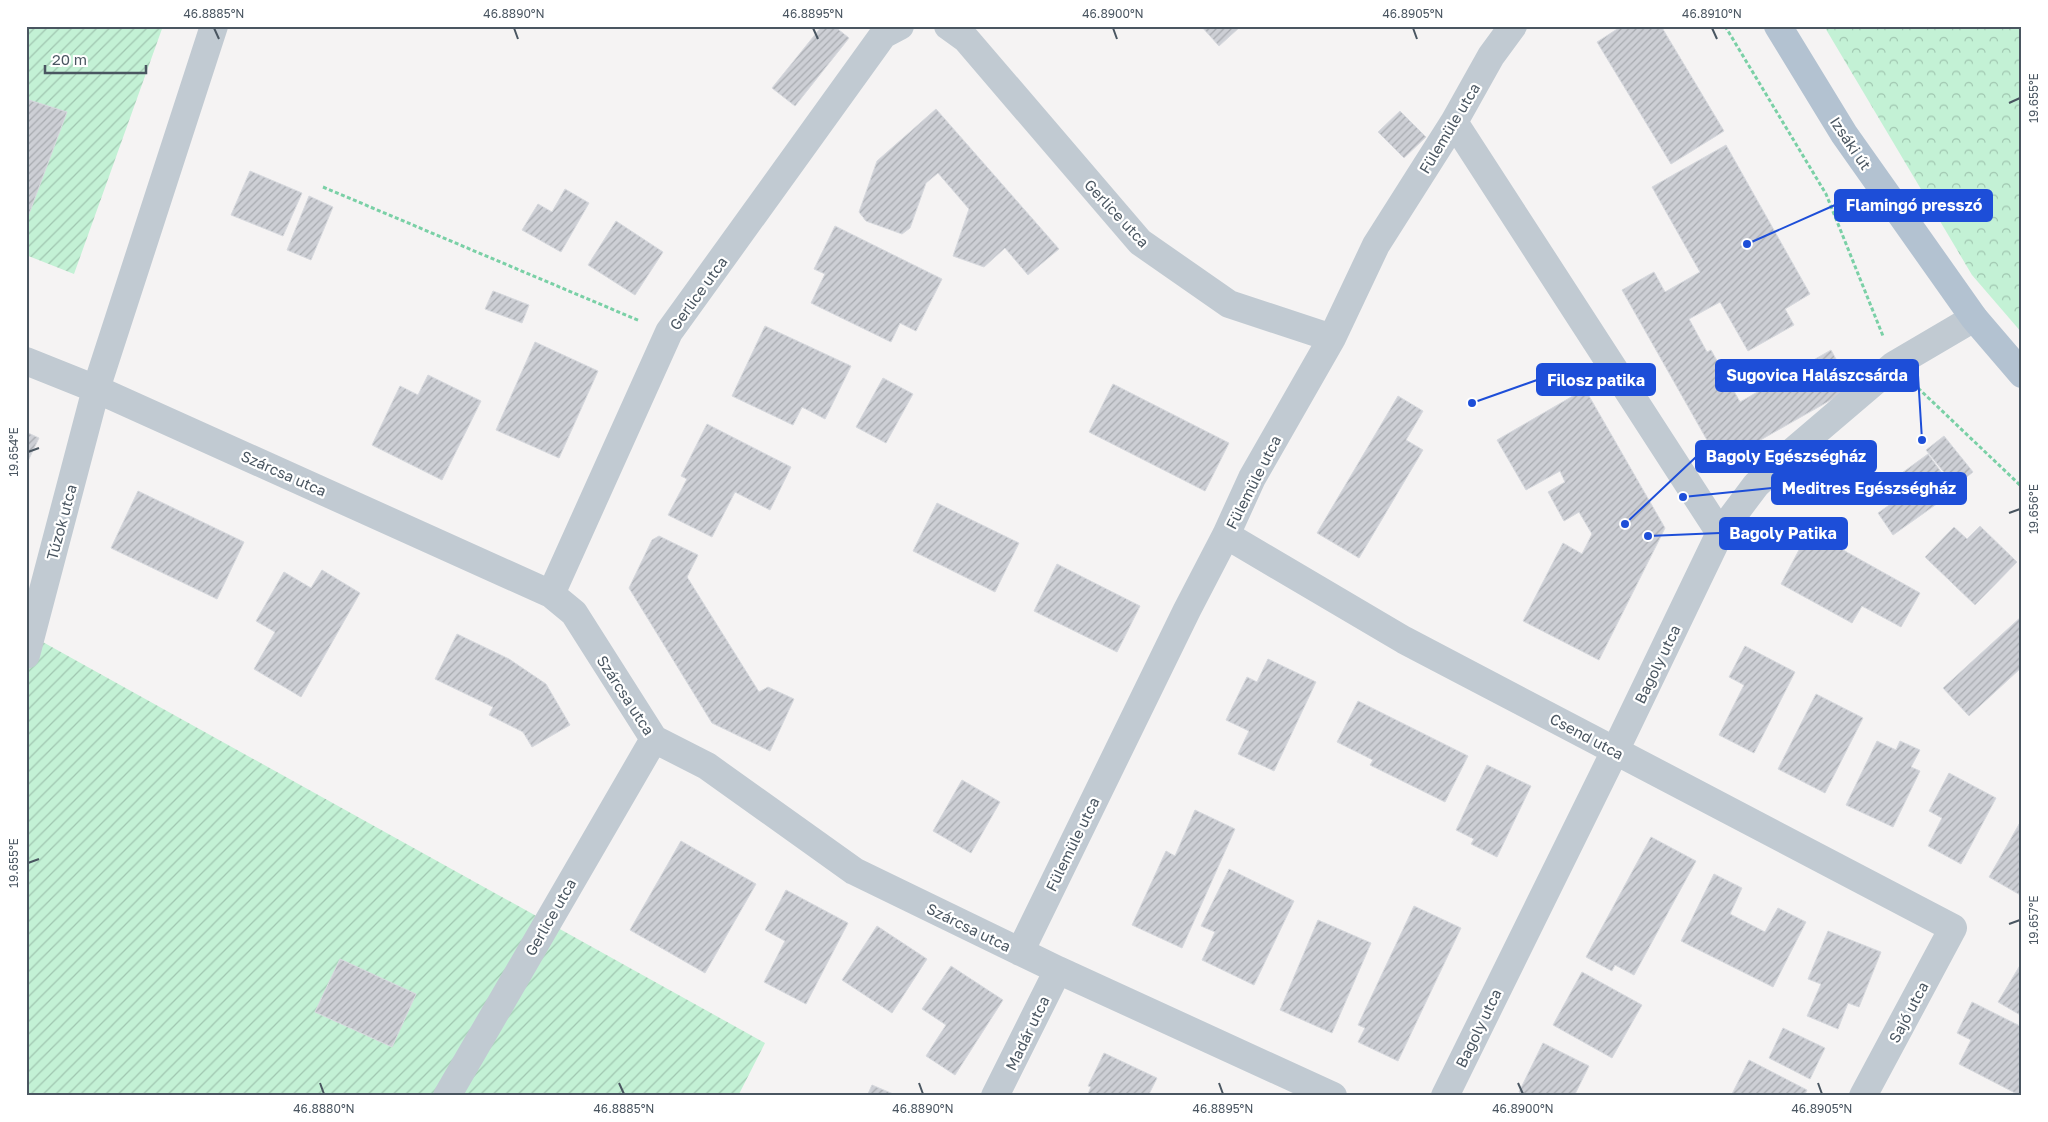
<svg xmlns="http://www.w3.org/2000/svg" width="2048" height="1122" font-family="'Golos Text',sans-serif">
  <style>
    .forest { fill: url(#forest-crowns) }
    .garden { fill: url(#garden-furrows) }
    .building { fill: url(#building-hatch); stroke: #d7d9de }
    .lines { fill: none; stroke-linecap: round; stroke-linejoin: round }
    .path { stroke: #7ad0a6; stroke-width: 3; stroke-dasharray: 4 2.5; stroke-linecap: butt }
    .street { stroke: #c1cad2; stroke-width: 28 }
    .primary { stroke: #b3c2d1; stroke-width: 28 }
    .ticks { fill: none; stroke: #4a5661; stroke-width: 2 }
    .labels { text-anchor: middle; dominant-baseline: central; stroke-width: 4.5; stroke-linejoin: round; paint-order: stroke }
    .street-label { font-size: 15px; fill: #4a5661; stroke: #fff }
    .leader { fill: none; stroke: #1d4ed8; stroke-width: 2 }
    .callout-dot { fill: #1d4ed8; stroke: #fff; stroke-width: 2 }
    .callout { fill: #1d4ed8; stroke: #1d4ed8; stroke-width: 2 }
    .callout-label { font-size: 16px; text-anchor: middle; font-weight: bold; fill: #fff }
    .neatline { fill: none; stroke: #4a5661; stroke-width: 2 }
    .ticks-label { font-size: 12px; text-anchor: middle; fill: #4a5661 }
  </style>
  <defs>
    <pattern id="forest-crowns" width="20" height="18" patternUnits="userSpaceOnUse" patternTransform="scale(1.25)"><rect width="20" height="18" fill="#c3f1d5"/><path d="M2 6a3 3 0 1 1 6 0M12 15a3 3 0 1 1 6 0" fill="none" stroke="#a0c6b0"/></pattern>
    <pattern id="garden-furrows" width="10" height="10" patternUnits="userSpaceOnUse" patternTransform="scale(1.25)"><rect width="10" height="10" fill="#c3f1d5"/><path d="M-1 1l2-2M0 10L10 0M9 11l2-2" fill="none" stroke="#a0c6b0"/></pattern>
    <pattern id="building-hatch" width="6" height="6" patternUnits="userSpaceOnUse" patternTransform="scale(1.25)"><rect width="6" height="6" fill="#cdcfd5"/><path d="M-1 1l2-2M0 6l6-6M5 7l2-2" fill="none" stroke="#a8abb0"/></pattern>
  </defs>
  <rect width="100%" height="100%" fill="#f5f3f3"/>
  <path class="forest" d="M1824 26H2022V333L1972 275Z"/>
  <path class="garden" d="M26 26H163L74 274 26 255Z
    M32 636 765 1043 738 1096H26V653Z"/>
  <path class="building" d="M822 26H834L849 38 795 106 772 88Z
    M1201 26H1241L1219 46Z
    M1622 26H1661L1724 131 1671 164 1597 42Z
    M26 99 67 112 26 222Z
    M936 109 1059 249 1028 275 1005 248 984 267 953 256 969 209 938 173 926 183 910 228 902 234 866 221 859 212 877 161Z
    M1400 111 1426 137 1404 158 1378 132Z
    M1726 145 1810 294 1785 309 1794 325 1748 351 1720 302 1689 319 1707 352 1711 350 1740 402 1831 350 1852 388 1720 463 1622 290 1654 272 1665 292 1700 272 1652 187Z
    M250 171 302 193 283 236 231 215Z
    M565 189 589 203 561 252 522 230 538 204 552 212Z
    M309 196 333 207 311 260 287 250Z
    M616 221 663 252 635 295 588 265Z
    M835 226 942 279 916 331 900 323 891 342 811 303 825 274 814 269Z
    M493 291 529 305 522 323 485 309Z
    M765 326 851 366 825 419 802 407 793 425 732 396Z
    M535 342 598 371 559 458 496 430Z
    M428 375 481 401 442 480 372 445 400 386 418 395Z
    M883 378 913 394 886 443 856 427Z
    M1113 384 1229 443 1205 491 1089 432Z
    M1585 389 1665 528 1599 660 1523 621 1563 543 1582 554 1592 534 1579 512 1564 521 1548 492 1565 482 1560 471 1526 490 1497 440Z
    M1398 396 1423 411 1406 440 1423 450 1359 558 1317 533Z
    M707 424 791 467 770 510 735 492 712 537 668 515 687 479 681 476Z
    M26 432 39 438 26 465Z
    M1944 436 1973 472 1955 486 1926 450Z
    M1928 454 1955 491 1893 535 1878 513 1895 501 1884 486Z
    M138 491 244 542 217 599 111 548Z
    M937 503 1019 543 995 592 913 551Z
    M1980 526 2017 562 1975 605 1925 557 1954 527 1967 539Z
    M1809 531 1920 593 1901 627 1862 606 1852 623 1781 584Z
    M659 536 698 555 687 577 759 692 768 687 794 699 770 751 712 723 629 588 652 540Z
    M1057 564 1140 606 1117 652 1034 611Z
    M322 570 360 593 301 697 254 669 275 632 256 621 284 572 311 588Z
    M2022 616V667L1969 716 1943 688Z
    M457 634 509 659 546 684 570 725 532 747 523 732 489 715 493 707 435 679Z
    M1745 646 1795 672 1754 753 1719 735 1744 685 1729 677Z
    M1268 659 1316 682 1274 771 1238 754 1249 731 1226 720 1247 677 1257 682Z
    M1816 694 1863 718 1825 793 1778 769Z
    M1358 701 1468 756 1445 802 1370 765 1373 760 1337 742Z
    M1877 741 1896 750 1900 741 1920 750 1911 767 1920 771 1893 827 1846 805Z
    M1487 765 1531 786 1497 857 1471 844 1474 839 1456 830Z
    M1949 773 1996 798 1961 864 1928 846 1942 818 1929 811Z
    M962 780 1000 802 971 853 933 831Z
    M1195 810 1235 829 1182 948 1132 925 1166 851 1175 856Z
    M2022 819V896L1989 877Z
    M1651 837 1696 861 1634 975 1615 965 1612 971 1586 957Z
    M681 841 756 884 705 973 630 930Z
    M1229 869 1294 901 1254 985 1202 960 1215 932 1201 926Z
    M1714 874 1742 888 1730 914 1765 932 1778 908 1806 922 1773 987 1681 941Z
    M786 890 848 923 806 1004 764 982 785 941 765 930Z
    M1414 906 1461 928 1398 1061 1358 1042 1365 1028 1358 1025Z
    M1318 920 1371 943 1332 1033 1280 1010Z
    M877 926 927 959 892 1013 842 980Z
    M1828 931 1881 952 1859 1007 1848 1003 1838 1029 1807 1016 1821 984 1808 979Z
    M340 959 416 994 392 1047 315 1012Z
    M2022 962V1016L1998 1002Z
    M951 966 1003 1000 955 1075 926 1056 946 1025 922 1009Z
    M1582 972 1642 1005 1612 1058 1553 1025Z
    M1972 1002 2022 1027 2021 1096 1959 1064 1971 1040 1957 1033Z
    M1783 1028 1825 1048 1810 1079 1769 1058Z
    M1543 1043 1589 1066 1574 1096H1526L1519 1092Z
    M1104 1053 1157 1078 1148 1096H1087L1091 1087 1088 1086Z
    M1749 1060 1807 1090 1804 1096H1731Z
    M872 1085 898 1096H867Z"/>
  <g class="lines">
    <path class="path" d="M1725 26 1826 194 1883 336
      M323 187 640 321
      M1918 388 2022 487"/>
    <path class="street" d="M948 26 966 39 1140 242 1229 304 1332 338
      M1454 122 1720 533
      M26 361 96 389 551 594 574 613 654 739 707 766 854 871 1058 970 1333 1096
      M1226 535 1404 640 1953 928 1863 1096
      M551 594 669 332 883 35 900 26
      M26 655 96 389 214 26
      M1020 952 1187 610 1226 535 1252 478 1332 338 1376 245 1454 122 1491 56 1513 26
      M447 1096 654 739
      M995 1096 1058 970
      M1445 1096 1615 751 1720 533 1756 485 1786 457 1894 365 1974 318"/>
    <path class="primary" d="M1778 26 1844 134 1974 318 2022 374"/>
  </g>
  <path class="ticks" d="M214 28 219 39M514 28 518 39M813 28 818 39M1113 28 1117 39M1413 28 1417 39M1712 28 1717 39M2009 103 2020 98M28 452 39 448M2009 513 2020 509M28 863 39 859M2009 924 2020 920M320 1083 324 1094M619 1083 624 1094M919 1083 923 1094M1219 1083 1223 1094M1518 1083 1523 1094M1818 1083 1822 1094"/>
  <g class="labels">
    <g class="street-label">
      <text transform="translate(1449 128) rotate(-59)">Fülemüle utca</text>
      <text transform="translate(1851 143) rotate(56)">Izsáki út</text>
      <text transform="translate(1117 213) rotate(47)">Gerlice utca</text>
      <text transform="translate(698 293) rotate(-54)">Gerlice utca</text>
      <text transform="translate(284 473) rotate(24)">Szárcsa utca</text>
      <text transform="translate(1253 482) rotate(-63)">Fülemüle utca</text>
      <text transform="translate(61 522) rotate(-75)">Túzok utca</text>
      <text transform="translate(1657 664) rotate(-64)">Bagoly utca</text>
      <text transform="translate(626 695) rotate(57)">Szárcsa utca</text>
      <text transform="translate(1587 736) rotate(28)">Csend utca</text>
      <text transform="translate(1072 844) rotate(-64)">Fülemüle utca</text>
      <text transform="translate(550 917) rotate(-60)">Gerlice utca</text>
      <text transform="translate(969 927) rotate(26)">Szárcsa utca</text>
      <text transform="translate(1908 1012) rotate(-62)">Sajó utca</text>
      <text transform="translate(1478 1028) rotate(-64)">Bagoly utca</text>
      <text transform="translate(1027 1033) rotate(-64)">Madár utca</text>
    </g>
  </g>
  <path class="leader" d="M1747 244L1835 205M1922 440L1918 375M1472 403L1537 380M1625 524L1696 457M1683 497L1772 488M1648 536L1720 533"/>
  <g class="callout-dot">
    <circle cx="1747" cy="244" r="5"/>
    <circle cx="1922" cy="440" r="5"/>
    <circle cx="1472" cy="403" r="5"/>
    <circle cx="1625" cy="524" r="5"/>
    <circle cx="1683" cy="497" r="5"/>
    <circle cx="1648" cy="536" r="5"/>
  </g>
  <g class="callout">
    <rect x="1835" y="190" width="157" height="31" rx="5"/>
    <rect x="1716" y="360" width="202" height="31" rx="5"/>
    <rect x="1537" y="364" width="118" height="31" rx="5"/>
    <rect x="1696" y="441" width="180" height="31" rx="5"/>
    <rect x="1772" y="473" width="194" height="31" rx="5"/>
    <rect x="1720" y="518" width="127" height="31" rx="5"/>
  </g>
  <g class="callout-label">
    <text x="1914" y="211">Flamingó presszó</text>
    <text x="1817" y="381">Sugovica Halászcsárda</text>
    <text x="1596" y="386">Filosz patika</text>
    <text x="1786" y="462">Bagoly Egészségház</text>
    <text x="1869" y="494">Meditres Egészségház</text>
    <text x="1783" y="539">Bagoly Patika</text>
  </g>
  <rect width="2048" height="1122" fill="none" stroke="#ffffff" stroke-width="55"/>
  <path d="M45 65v8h101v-8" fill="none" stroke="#4a5661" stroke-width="2.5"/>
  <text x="52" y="65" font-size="15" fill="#4a5661" stroke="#ffffff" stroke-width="4" paint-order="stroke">20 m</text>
  <rect x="28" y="28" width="1992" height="1066" class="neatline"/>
  <g class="ticks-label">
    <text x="214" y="18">46.8885°N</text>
    <text x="514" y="18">46.8890°N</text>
    <text x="813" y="18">46.8895°N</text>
    <text x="1113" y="18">46.8900°N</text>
    <text x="1413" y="18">46.8905°N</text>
    <text x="1712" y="18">46.8910°N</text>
    <text transform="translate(2034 98) rotate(-90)" y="4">19.655°E</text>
    <text transform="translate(14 452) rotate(-90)" y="4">19.654°E</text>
    <text transform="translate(2034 509) rotate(-90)" y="4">19.656°E</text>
    <text transform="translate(14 863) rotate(-90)" y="4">19.655°E</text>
    <text transform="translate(2034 920) rotate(-90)" y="4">19.657°E</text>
    <text x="324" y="1113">46.8880°N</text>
    <text x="624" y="1113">46.8885°N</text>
    <text x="923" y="1113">46.8890°N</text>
    <text x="1223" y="1113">46.8895°N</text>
    <text x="1523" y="1113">46.8900°N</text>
    <text x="1822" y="1113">46.8905°N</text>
  </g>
</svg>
